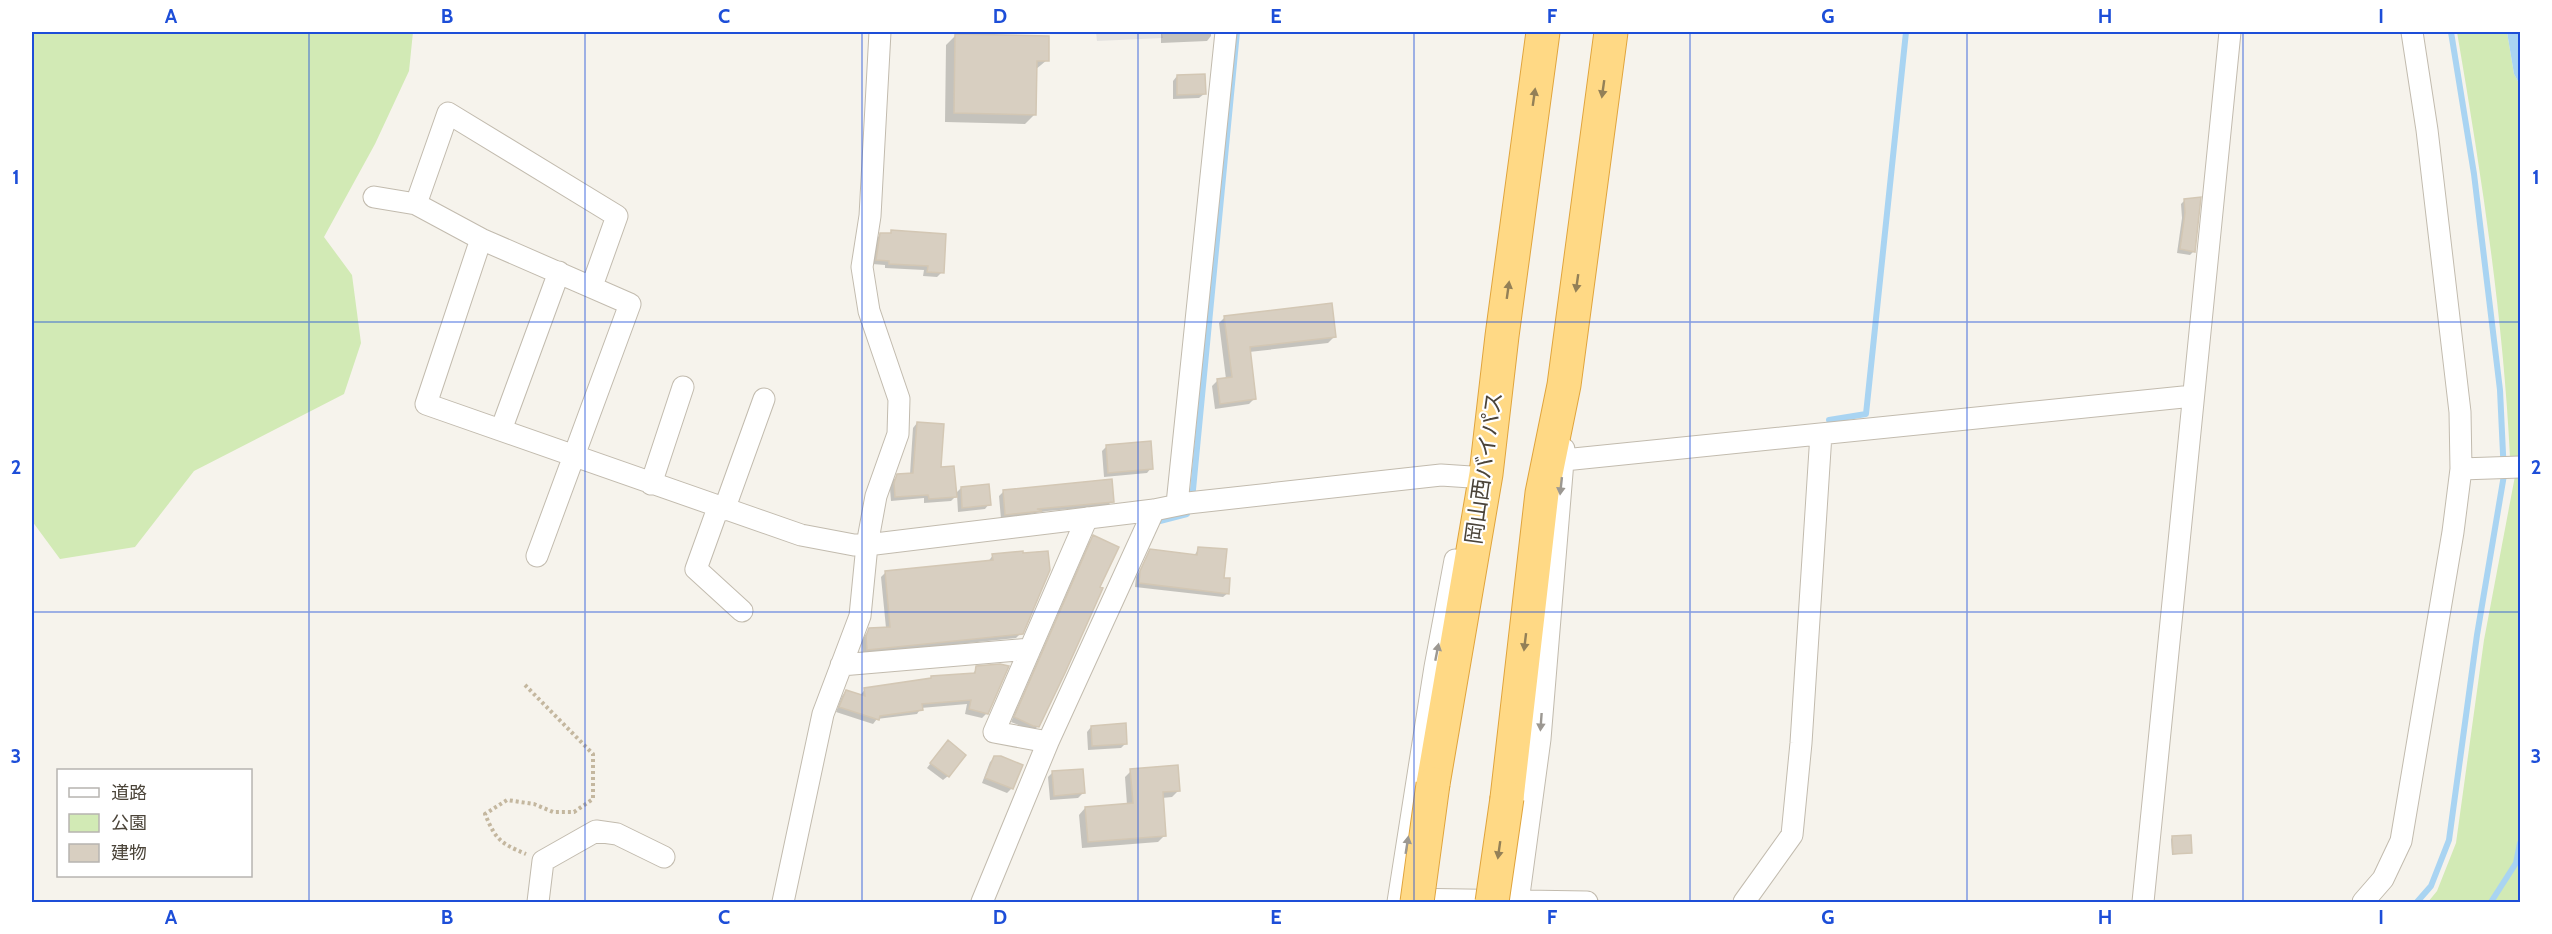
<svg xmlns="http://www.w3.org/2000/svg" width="2552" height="934" font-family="Cabin,'Noto Sans JP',sans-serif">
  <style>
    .green { fill: #d2eab5 }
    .parking { fill: #e5e3e0 }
    .water { fill: #a9d4f2 }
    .shadow { fill: #0003 }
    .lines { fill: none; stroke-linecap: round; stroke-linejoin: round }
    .stream { stroke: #a9d4f2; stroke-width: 6 }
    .building { fill: #d8cfc1; stroke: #d3c7b4; stroke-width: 1.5 }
    .minor-casing { stroke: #c2bbae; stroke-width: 23 }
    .trunk-casing { stroke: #e0a43c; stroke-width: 35 }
    .path { stroke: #c4b79f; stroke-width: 4; stroke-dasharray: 3 3; stroke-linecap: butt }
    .minor { stroke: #fff; stroke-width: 21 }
    .trunk { stroke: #ffd985; stroke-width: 33 }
    .trunk-bridge-casing { stroke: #e0a43c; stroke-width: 35; stroke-linecap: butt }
    .trunk-bridge { stroke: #ffd985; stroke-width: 33 }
    .oneway { fill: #938057 }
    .oneway2 { fill: #9c9892 }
    .grid { fill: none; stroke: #1d4ed8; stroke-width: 1.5; stroke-opacity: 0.55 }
    .labels { text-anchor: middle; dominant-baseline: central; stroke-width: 4.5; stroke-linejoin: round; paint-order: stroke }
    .street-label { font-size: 22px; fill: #4b4439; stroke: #fff }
    .neatline { fill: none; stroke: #1d4ed8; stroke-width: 2 }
    .grid-label { font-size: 20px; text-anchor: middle; font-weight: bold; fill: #1d4ed8 }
  </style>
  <rect width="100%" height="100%" fill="#f6f3ec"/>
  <path class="green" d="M32 32H413L409 71 375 144 324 237 352 275 361 343 344 394 194 471 135 547 60 559 32 521Z
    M2457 32H2507L2514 74 2520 85V457H2510C2503 314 2481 172 2457 32Z
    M2515 476H2520V902H2428L2437 891 2456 843 2484 640Z"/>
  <path class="parking" d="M1096 32H1162L1163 38 1097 41Z"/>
  <path class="water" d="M2507 32H2520V85L2514 74Z"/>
  <path class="shadow" d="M1161 32H1211V36L1207 41 1161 43Z
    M956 35 1047 60 1035 70V114L1025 124 945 122 946 45Z
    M1177 76 1204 94 1199 98 1173 99V81Z
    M2185 200 2194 251 2190 255 2177 253 2182 218 2181 204Z
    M892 232 942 272 937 277 923 276 924 270 885 268V265L872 264 876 239 881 234 889 235Z
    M1225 317 1334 337 1328 343 1249 352 1255 398 1249 404 1215 409 1212 386 1218 380 1226 379 1219 323Z
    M917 423 940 469 955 494 961 488 989 504 985 509 958 512 957 495 951 501 924 503V498L891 501 890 489 893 480 898 476 910 474 913 428Z
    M1106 447 1151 468 1147 473 1104 477 1102 451Z
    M1004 491 1112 501 1107 506 1047 511 1001 519 999 496Z
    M1094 537 1098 588 1038 726 1033 731 1011 722 1089 542Z
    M1199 548 1222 579 1228 593 1223 597 1135 587 1136 577 1151 551 1194 556Z
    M993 555 1021 633 1016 638 863 654 862 641 865 635 870 630 886 628 881 577 885 573 988 562Z
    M977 668 987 713 982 718 965 714 967 704 921 708 917 714 877 719 873 724 836 712 842 696 846 691 860 696 865 689 929 680 932 677 972 675Z
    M1091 727 1126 743 1121 748 1088 750 1087 732Z
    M943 747 948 776 943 780 927 768Z
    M995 757 1012 788 1007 793 982 783 990 762Z
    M1131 771 1179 790 1172 797 1162 798 1165 835 1158 842 1082 848 1079 815 1085 808 1127 805 1125 777Z
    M1052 773 1083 793 1078 798 1050 800 1048 777Z
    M2173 837 2190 852 2172 855 2171 839Z"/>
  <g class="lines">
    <path class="stream" d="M1829 420 1866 414 1906 32
      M1192 500 1237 32
      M1156 522 1187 514
      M2417 902 2431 886 2449 840 2477 635 2504 475 2500 390 2474 174 2451 32
      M2491 902 2516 863 2520 843"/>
  </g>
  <path class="building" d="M955 34 1049 36V61H1037L1036 115 954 113Z
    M1205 74 1206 94 1177 95V75Z
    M2201 197 2195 252 2180 249 2185 213 2184 199Z
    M891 230 946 234 944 273 927 272 928 266 889 264V261L876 260 880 233H891Z
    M1332 303 1336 337 1250 347 1256 399 1220 404 1217 379 1232 377 1224 316Z
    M917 422 944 424 941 467 954 466 957 497 929 499 928 495 895 497 894 483 897 474 913 473Z
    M1151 441 1153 469 1108 473 1106 445Z
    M1112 479 1114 502 1037 509 1042 511 1005 515 1003 490Z
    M989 484 991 505 962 508 961 487Z
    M1093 535 1119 547 1100 587 1103 588 1065 673 1039 727 1033 726 1014 717Z
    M1198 547 1227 549 1224 578H1230L1229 594 1139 583 1140 571 1150 549 1197 555Z
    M1023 551V553L1048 551 1050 570 1023 634 867 650 866 636 869 628 890 627 885 571 993 560 992 554Z
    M1000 664 1009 666 988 714 969 709 971 700 922 704 923 710 880 716 879 720 839 707 846 690 865 696 864 688 931 678V676L975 673 976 666Z
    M1126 723 1127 744 1092 746 1091 726Z
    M948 740 966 755 949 777 930 763Z
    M994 756H1001L1023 765 1013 789 985 778Z
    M1178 765 1180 791 1163 792 1166 836 1088 842 1085 807 1133 803 1130 769Z
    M1083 769 1085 793 1054 796 1052 771Z
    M2191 835 2192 853 2173 854 2172 836Z"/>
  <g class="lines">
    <g class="minor-casing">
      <path id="minor" d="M374 197 416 204 481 239 426 404 801 535 854 545H867L1154 510 1188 503 1441 475 1471 477
        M416 204 448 113 617 216 592 286
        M481 239 630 304 537 556
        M501 430 559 272
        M1564 460 2193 396
        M2461 469 2520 467
        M651 484 683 387
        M1177 504 1226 32
        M718 508 696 569 742 611
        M724 510 764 399
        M841 665 1030 649
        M1048 742 994 732 1087 518
        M1405 899 1587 902
        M538 902 543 861 596 831 617 834 664 857
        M783 902 823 714 860 616 867 545 876 496 898 434 899 399 869 311 862 267 870 216 880 32
        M982 902 1048 742 1154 510
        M1398 902 1435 667 1455 560
        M1518 902 1540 739 1564 449
        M1744 902 1792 835 1801 743 1821 434
        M2143 902 2230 32
        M2363 902 2383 879 2401 841 2453 532 2461 469 2460 412 2427 130 2412 32"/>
    </g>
    <g class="trunk-casing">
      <path id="trunk" d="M1433 784 1486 474 1502 336 1543 32
        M1507 798 1542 493 1564 385 1611 32"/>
    </g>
    <path class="path" d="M525 685 593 754V799L574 812H553L534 804 507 800 485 814C496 840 500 843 526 854"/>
    <use href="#minor" class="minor"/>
    <use href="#trunk" class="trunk"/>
    <g class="trunk-bridge-casing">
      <path id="trunk-bridge" d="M1417 902 1433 784
        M1492 902 1507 798"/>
    </g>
    <use href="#trunk-bridge" class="trunk-bridge"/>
  </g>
  <defs><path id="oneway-solid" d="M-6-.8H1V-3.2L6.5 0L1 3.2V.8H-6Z" transform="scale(1.5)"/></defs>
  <g class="oneway">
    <use href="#oneway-solid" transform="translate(1603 89) rotate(98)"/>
    <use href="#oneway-solid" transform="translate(1534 97) rotate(-82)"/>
    <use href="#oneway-solid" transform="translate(1577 283) rotate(98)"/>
    <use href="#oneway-solid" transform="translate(1508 290) rotate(-82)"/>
    <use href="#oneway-solid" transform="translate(1525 642) rotate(97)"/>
    <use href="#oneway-solid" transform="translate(1499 850) rotate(98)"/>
  </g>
  <g class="oneway2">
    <use href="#oneway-solid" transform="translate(1561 486) rotate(96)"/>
    <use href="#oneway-solid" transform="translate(1437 652) rotate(-79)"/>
    <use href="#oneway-solid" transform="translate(1541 722) rotate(94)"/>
    <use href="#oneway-solid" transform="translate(1407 845) rotate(-81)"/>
  </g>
  <path class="grid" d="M309 32V902M585 32V902M862 32V902M1138 32V902M1414 32V902M1690 32V902M1967 32V902M2243 32V902M32 322H2520M32 612H2520"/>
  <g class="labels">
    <g class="street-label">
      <text transform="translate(1484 468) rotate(-82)">岡山西バイパス</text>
    </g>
  </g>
  <rect width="2552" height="934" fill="none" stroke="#ffffff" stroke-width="66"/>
  <rect x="57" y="769" width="195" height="108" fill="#ffffff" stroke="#b7b4b0" stroke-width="1.5"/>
  <rect x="69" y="788" width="30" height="9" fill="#ffffff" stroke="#b7b4b0" stroke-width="1.5"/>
  <text x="111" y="799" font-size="18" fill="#4b4439">道路</text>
  <rect x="69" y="814" width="30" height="18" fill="#d2eab5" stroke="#b7b4b0" stroke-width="1.5"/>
  <text x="111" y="829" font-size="18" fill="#4b4439">公園</text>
  <rect x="69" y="844" width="30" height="18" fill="#d8cfc1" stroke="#b7b4b0" stroke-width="1.5"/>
  <text x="111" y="859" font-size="18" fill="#4b4439">建物</text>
  <rect x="33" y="33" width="2486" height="868" class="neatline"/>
  <g class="grid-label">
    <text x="171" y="23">A</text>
    <text x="447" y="23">B</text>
    <text x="724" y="23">C</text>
    <text x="1000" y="23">D</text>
    <text x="1276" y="23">E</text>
    <text x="1552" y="23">F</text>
    <text x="1828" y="23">G</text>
    <text x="2105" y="23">H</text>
    <text x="2381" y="23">I</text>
    <text x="16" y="184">1</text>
    <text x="2536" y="184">1</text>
    <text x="16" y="474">2</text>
    <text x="2536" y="474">2</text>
    <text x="16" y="763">3</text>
    <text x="2536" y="763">3</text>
    <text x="171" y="924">A</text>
    <text x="447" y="924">B</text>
    <text x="724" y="924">C</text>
    <text x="1000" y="924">D</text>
    <text x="1276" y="924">E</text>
    <text x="1552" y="924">F</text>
    <text x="1828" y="924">G</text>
    <text x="2105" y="924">H</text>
    <text x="2381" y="924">I</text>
  </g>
</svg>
